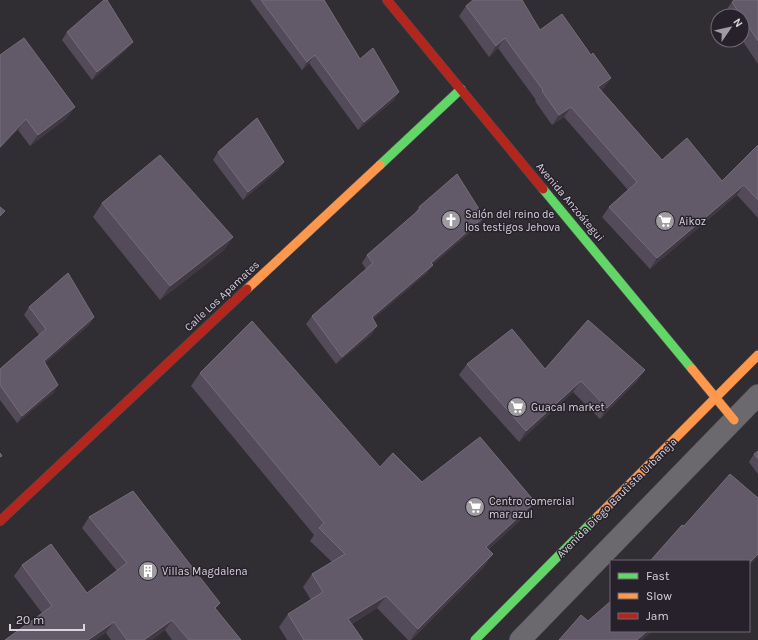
<svg xmlns="http://www.w3.org/2000/svg" width="758" height="640" font-family="Karla,sans-serif">
  <style>
    .lines { fill: none; stroke-linecap: round; stroke-linejoin: round }
    .street-casing { stroke: #4f4c51; stroke-width: 22 }
    .fast-casing { stroke: #4f4c51; stroke-width: 10 }
    .slow-casing { stroke: #4f4c51; stroke-width: 10 }
    .jam-casing { stroke: #4f4c51; stroke-width: 10 }
    .street { stroke: #6c696e; stroke-width: 21 }
    .fast { stroke: #63d668; stroke-width: 9 }
    .slow { stroke: #ff974d; stroke-width: 9 }
    .jam { stroke: #b3261e; stroke-width: 9 }
    .wall { fill: #544b5a }
    .shaded-wall { fill: #403944 }
    .building { fill: #625a68; stroke: #756d7a }
    .labels { text-anchor: middle; dominant-baseline: central; stroke-width: 3; stroke-linejoin: round; paint-order: stroke }
    .street-label { font-size: 11px; fill: #d9d5dc; stroke: #27212c }
    .poi-label { font-size: 11px; fill: #d9d5dc; stroke: #27212c; text-anchor: start }
  </style>
  <rect width="100%" height="100%" fill="#312e33"/>
  <g class="lines">
    <g class="street-casing">
      <path id="street" d="M520 640 758 395"/>
    </g>
    <g class="fast-casing">
      <path id="fast" d="M380 165 461 89
        M543 189 692 369
        M475 640 598 516"/>
    </g>
    <g class="slow-casing">
      <path id="slow" d="M247 289 380 165
        M692 369 734 420
        M598 516 758 355"/>
    </g>
    <g class="jam-casing">
      <path id="jam" d="M387 0 543 189
        M0 521 247 289"/>
    </g>
    <use href="#street" class="street"/>
    <use href="#fast" class="fast"/>
    <use href="#slow" class="slow"/>
    <use href="#jam" class="jam"/>
  </g>
  <path class="wall" d="M250 0H324L360 59 394 100 358 130 309 63 302 70Z
    M758 0V64L742 40V16H726L724 13 732 2Z
    M466 6 540 30 591 55 611 78 604 88 601 90 662 160 722 181 758 145V218L737 195 650 269 602 217 609 207 628 190 564 117 552 125 535 101 536 100 498 48 489 57 459 16Z
    M67 32 127 49 92 80 62 40Z
    M0 55 67 118 30 146 18 130Z
    M218 152 284 162 278 170 243 200 213 160Z
    M102 203 233 237 223 251 160 300 93 217Z
    M419 207 484 217 479 225 432 265 427 273 373 319 372 334 336 364 306 324 312 316 366 269 362 263 367 255 414 215Z
    M29 307 94 317 89 325 45 363 58 385 53 393 17 423 0 400V369L39 335 24 315Z
    M467 364 545 369 645 370 637 381 600 419 573 392 519 442 459 375Z
    M200 373 380 467 422 482 526 515 489 549 484 567 411 640H408L377 608 352 624 363 640H287L279 627 288 614 311 600 303 587 312 574 332 562 310 541 314 535 191 386Z
    M758 451V474L749 462 754 454Z
    M89 517 216 610 241 640H172L165 630 152 640H111L106 633 42 613 14 576 22 565 87 593 117 571 82 528Z"/>
  <path class="shaded-wall" d="M505 38 498 48 489 57 496 46Z
    M133 42 127 49 92 80 97 72Z
    M315 55 309 63 302 70 307 62Z
    M611 78 604 88 591 97 598 87Z
    M399 92 394 100 358 130 364 122Z
    M75 107 67 118 30 146 38 135Z
    M571 107 564 117 552 125 559 115Z
    M26 119 18 130 0 149V147Z
    M284 162 278 170 243 200 248 192Z
    M744 185 737 195 650 269 657 258Z
    M484 217 479 225 426 270 431 263Z
    M233 237 223 251 160 300 170 286Z
    M433 265 427 273 366 325 372 317Z
    M94 317 89 325 38 369 44 361Z
    M377 326 372 334 336 364 342 357Z
    M645 370 637 381 600 419 607 408Z
    M581 381 573 392 519 442 526 431Z
    M58 385 53 393 17 423 22 416Z
    M535 502 526 515 477 560 486 547Z
    M493 554 484 567 410 640 418 629Z
    M758 554V557L749 566V563Z
    M386 596 377 608 339 632 348 619Z
    M172 620 165 630 152 640H144Z
    M114 622 106 633 96 640H88Z
    M647 631H653L642 640H637Z"/>
  <path class="building" d="M104 0H107L133 42 97 72 67 32Z
    M261 0H324L360 59 373 48 399 92 364 122 315 55 307 62Z
    M473 0H522L540 30 562 14 591 55 593 53 611 78 598 87 662 160 687 138 722 181 758 145V200L744 185 657 258 609 207 637 182 571 107 559 115 542 91 543 90 505 38 496 46 466 6Z
    M734 0H758V41L742 17V16H741L732 2Z
    M24 38 75 107 38 135 26 119 0 147V55Z
    M257 118 284 162 248 192 218 152Z
    M160 155 233 237 170 286 102 203Z
    M457 174 484 217 431 263 433 265 372 317 377 326 342 357 312 316 373 263 367 255 420 209 419 207Z
    M0 207 5 211 0 216Z
    M68 273 94 317 44 361 58 385 22 416 0 385V369L46 329 29 307Z
    M588 320 645 370 607 408 581 381 526 431 467 364 512 329 545 369Z
    M252 321 380 467 393 453 422 482 480 437 535 502 486 547 493 554 418 629 386 596 348 619 363 640H304L288 614 323 592 312 574 345 554 319 528 324 523 200 373Z
    M758 451V459L754 454Z
    M0 453 2 456 0 457Z
    M730 474 758 498V554L749 563V561H652L651 560 682 525 684 526Z
    M133 491 220 603 215 608 241 640H189L172 620 144 640H127L114 622 88 640H5L52 606 22 565 51 544 87 593 127 563 89 517Z
    M611 601V631H647L637 640H559L581 615 588 621Z"/>
  <defs>
    <g id="church-disc" transform="scale(1)"><circle r="9.5" fill="#9e9ba1" stroke="#27212c"/><path d="M-1.2-6h2.4v3.5h3.3v2.4h-3.3V6h-2.4V-.1h-3.3v-2.4h3.3Z" fill="#fff"/></g>
    <g id="supermarket-disc" transform="scale(1)"><circle r="9.5" fill="#9e9ba1" stroke="#27212c"/><path d="M-6-5.5h2.5l.6 2H6L4.5 2H-2.5L-4.4-4H-6ZM-1.5 3.2a1.3 1.3 0 1 0 .1 0ZM3 3.2a1.3 1.3 0 1 0 .1 0Z" fill="#fff"/></g>
    <g id="building-disc" transform="scale(1)"><circle r="9.5" fill="#9e9ba1" stroke="#27212c"/><path d="M-4-6H4V6H1V3H-1V6H-4ZM-2.5-4.3h1.7v1.8h-1.7ZM.8-4.3h1.7v1.8H.8ZM-2.5-1h1.7V.8h-1.7ZM.8-1h1.7V.8H.8Z" fill="#fff"/></g>
  </defs>
  <g fill-rule="evenodd">
    <use href="#church-disc" x="451" y="220"/>
    <use href="#supermarket-disc" x="665" y="221"/>
    <use href="#supermarket-disc" x="517" y="407"/>
    <use href="#supermarket-disc" x="475" y="507"/>
    <use href="#building-disc" x="148" y="571"/>
  </g>
  <g class="labels">
    <g class="street-label">
      <text transform="translate(570 202) rotate(50)">Avenida Anzoátegui</text>
      <text transform="translate(222 296) rotate(-43)">Calle Los Apamates</text>
      <text transform="translate(617 498) rotate(-45)">Avenida Diego Bautista Urbaneja</text>
    </g>
    <g class="poi-label">
      <text x="465" y="214">Salón del reino de<tspan x="465" dy="13">los testigos Jehova</tspan></text>
      <text x="679" y="221">Aikoz</text>
      <text x="531" y="407">Guacal market</text>
      <text x="489" y="501">Centro comercial<tspan x="489" dy="13">mar azul</tspan></text>
      <text x="162" y="571">Villas Magdalena</text>
    </g>
  </g>
  <rect x="610" y="560" width="140" height="72" fill="#27212c" stroke="#6e6972"/>
  <rect x="618" y="573" width="20" height="6" fill="#63d668" stroke="#6e6972"/>
  <text x="646" y="580" font-size="12" fill="#d9d5dc">Fast</text>
  <rect x="618" y="593" width="20" height="6" fill="#ff974d" stroke="#6e6972"/>
  <text x="646" y="600" font-size="12" fill="#d9d5dc">Slow</text>
  <rect x="618" y="613" width="20" height="6" fill="#b3261e" stroke="#6e6972"/>
  <text x="646" y="620" font-size="12" fill="#d9d5dc">Jam</text>
  <g transform="translate(730 28) rotate(56)"><circle r="19" fill="#27212c" stroke="#6e6972"/>
  <path d="M0-3L7 15L0 10L-7 15Z" fill="#9e9ba1"/>
  <text y="-6" font-size="11" font-weight="bold" text-anchor="middle" fill="#d9d5dc">N</text>
  </g>
  <path d="M10 624v6h74v-6" fill="none" stroke="#d9d5dc" stroke-width="2"/>
  <text x="16" y="624" font-size="12" fill="#d9d5dc" stroke="#27212c" stroke-width="3" paint-order="stroke">20 m</text>
</svg>
